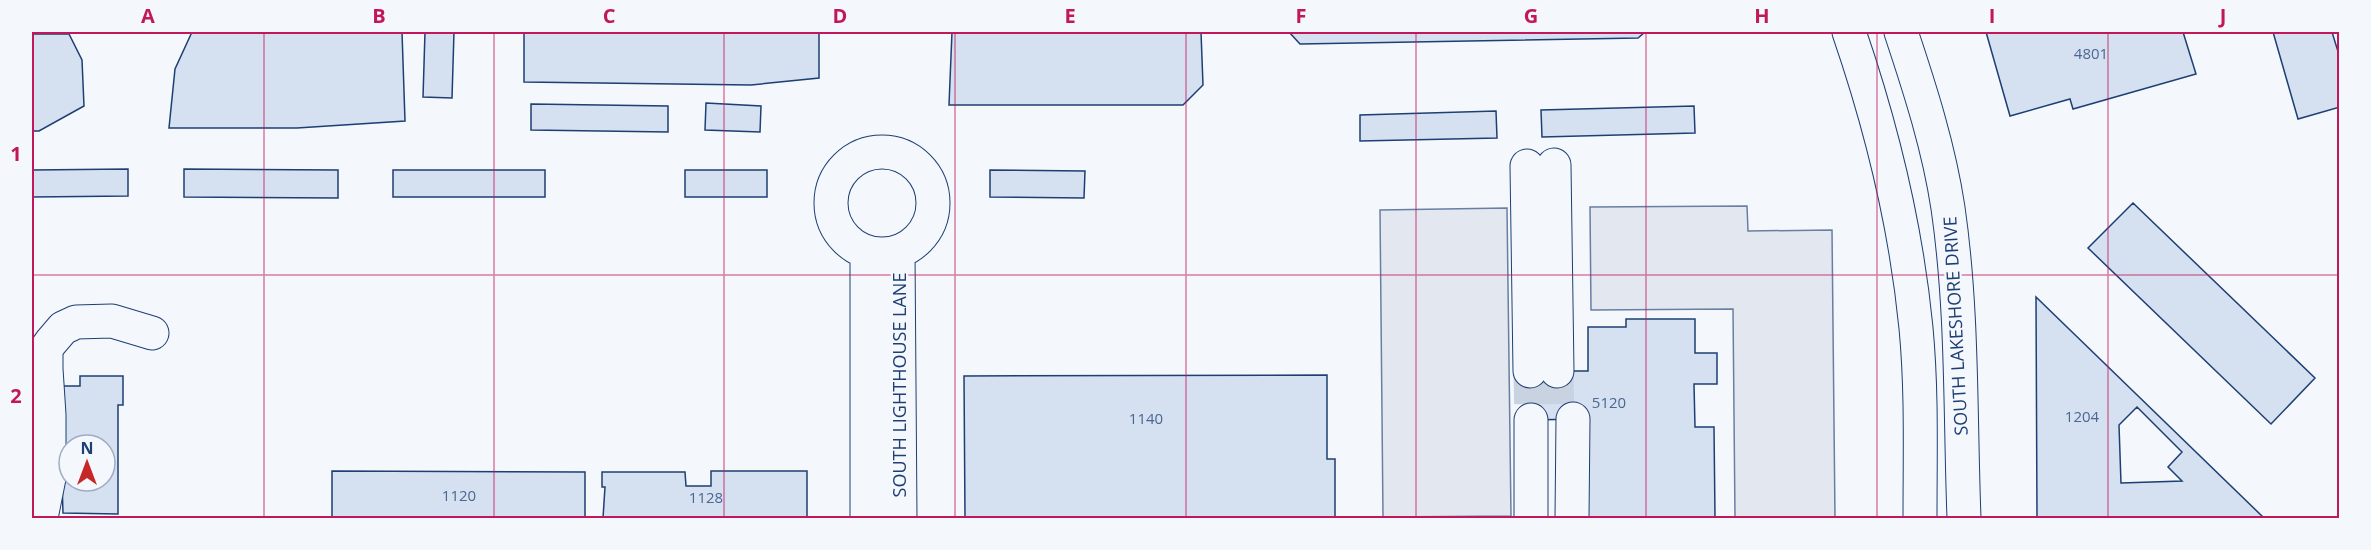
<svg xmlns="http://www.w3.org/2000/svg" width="2371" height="550" font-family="'Open Sans',sans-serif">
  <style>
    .parking { fill: #e3e8f0; stroke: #687fa3; stroke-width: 1.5 }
    .building { fill: #d5e0f0; stroke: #1d3f73; stroke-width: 1.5; fill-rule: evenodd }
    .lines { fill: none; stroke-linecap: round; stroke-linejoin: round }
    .minor-tunnel { stroke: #c9d2e0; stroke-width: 33; stroke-dasharray: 33 16; stroke-linecap: butt }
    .minor-casing { stroke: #1d3f73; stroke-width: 35 }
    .minor { stroke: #f4f7fb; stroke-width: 33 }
    .grid { fill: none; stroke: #c2185b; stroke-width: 1.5; stroke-opacity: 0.55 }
    .labels { text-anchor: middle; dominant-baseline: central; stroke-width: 4.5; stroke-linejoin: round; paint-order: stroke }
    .number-label { font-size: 15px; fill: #4b6792 }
    .street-label { font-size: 18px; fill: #1d3f73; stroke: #f4f7fb }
    .neatline { fill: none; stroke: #c2185b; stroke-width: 2 }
    .grid-label { font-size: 20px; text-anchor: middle; font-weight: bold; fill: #c2185b }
  </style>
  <rect width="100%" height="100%" fill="#f4f7fb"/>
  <path class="parking" d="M1747 206 1748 231 1832 230 1835 518H1735L1733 309 1591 310 1590 207Z
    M1507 208 1511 516 1383 517 1380 210Z"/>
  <path class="building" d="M192 32H402L405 121 297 128H169L175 69Z
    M425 32H454L452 98 423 97Z
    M524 32H819V78L751 85 524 82Z
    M952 32H1201L1203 85 1183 105H949Z
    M1289 32H1645L1638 38 1300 44Z
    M1986 32H2183L2196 74 2073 109 2070 99 2010 116Z
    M2273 32H2332L2340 58V107L2298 119Z
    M32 34H69L82 60 84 106 39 131H32Z
    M706 103 761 106 760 132 705 130Z
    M531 104 668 106V132L531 130Z
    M1694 106 1695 133 1542 137 1541 110Z
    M1496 111 1497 138 1360 141V115Z
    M128 169V196L32 197V170Z
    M184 169 338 170V198L184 197Z
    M393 170H545V197H393Z
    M685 170H767V197H685Z
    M990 170 1085 171 1084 198 990 197Z
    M2133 203 2315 378 2271 424 2088 248Z
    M2036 297 2264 518H2037ZM2137 407 2182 452 2168 467 2182 481 2121 483 2119 425Z
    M1626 319H1695V353H1717V384H1694L1695 427H1714L1715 517 1588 518V419L1525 420 1524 371H1588V327H1626Z
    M1327 375V459H1335V518H965L964 376Z
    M80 376H123V405H118V514L63 513 59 386H80ZM69 445H105V481H69Z
    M332 471 585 472V518H332Z
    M711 471H807V518H603L605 487H602V472H685L686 486H711Z"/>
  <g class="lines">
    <path class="minor-tunnel" d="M1530 371 1531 420
      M1557 371 1558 420"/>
    <g class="minor-casing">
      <path id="minor" d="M1849 32C1882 128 1906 226 1916 328 1922 391 1920 455 1920 518
        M1901 32C1920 89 1939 148 1948 208 1963 311 1960 415 1964 518
        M831 203a51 51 0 1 1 102 0a51 51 0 1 1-102 0Z
        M1554 165 1557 371
        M1527 166 1530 371
        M898 252 900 518
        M1531 420V518
        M41 518 49 478V415L46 369V349L51 342 63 328 76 322 112 321 152 333
        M867 518V253
        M1572 518 1573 419"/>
    </g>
    <use href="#minor" class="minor"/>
  </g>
  <path class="grid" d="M264 32V518M494 32V518M724 32V518M955 32V518M1186 32V518M1416 32V518M1646 32V518M1877 32V518M2108 32V518M32 275H2340"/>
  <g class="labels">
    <g class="number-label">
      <text x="2091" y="53">4801</text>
      <text x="1609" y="402">5120</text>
      <text x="2082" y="416">1204</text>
      <text x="1146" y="418">1140</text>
      <text x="459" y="495">1120</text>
      <text x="706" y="497">1128</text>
    </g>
    <g class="street-label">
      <text transform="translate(1955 326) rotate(-93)">SOUTH LAKESHORE DRIVE</text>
      <text transform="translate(899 385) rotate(-90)">SOUTH LIGHTHOUSE LANE</text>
    </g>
  </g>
  <rect width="2371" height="550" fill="none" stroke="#f4f7fb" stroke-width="66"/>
  <g transform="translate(87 463)"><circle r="28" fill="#f4f7fb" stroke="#9eadc5" stroke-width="1.5"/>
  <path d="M0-4.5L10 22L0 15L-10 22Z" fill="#c62828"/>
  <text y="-9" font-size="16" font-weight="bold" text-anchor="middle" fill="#1d3f73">N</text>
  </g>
  <rect x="33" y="33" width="2305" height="484" class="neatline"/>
  <g class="grid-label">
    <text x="148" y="23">A</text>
    <text x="379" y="23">B</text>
    <text x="609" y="23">C</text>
    <text x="840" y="23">D</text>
    <text x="1070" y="23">E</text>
    <text x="1301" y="23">F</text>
    <text x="1531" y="23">G</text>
    <text x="1762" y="23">H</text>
    <text x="1992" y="23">I</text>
    <text x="2223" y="23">J</text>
    <text x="16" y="161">1</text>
    <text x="16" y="403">2</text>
  </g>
</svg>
